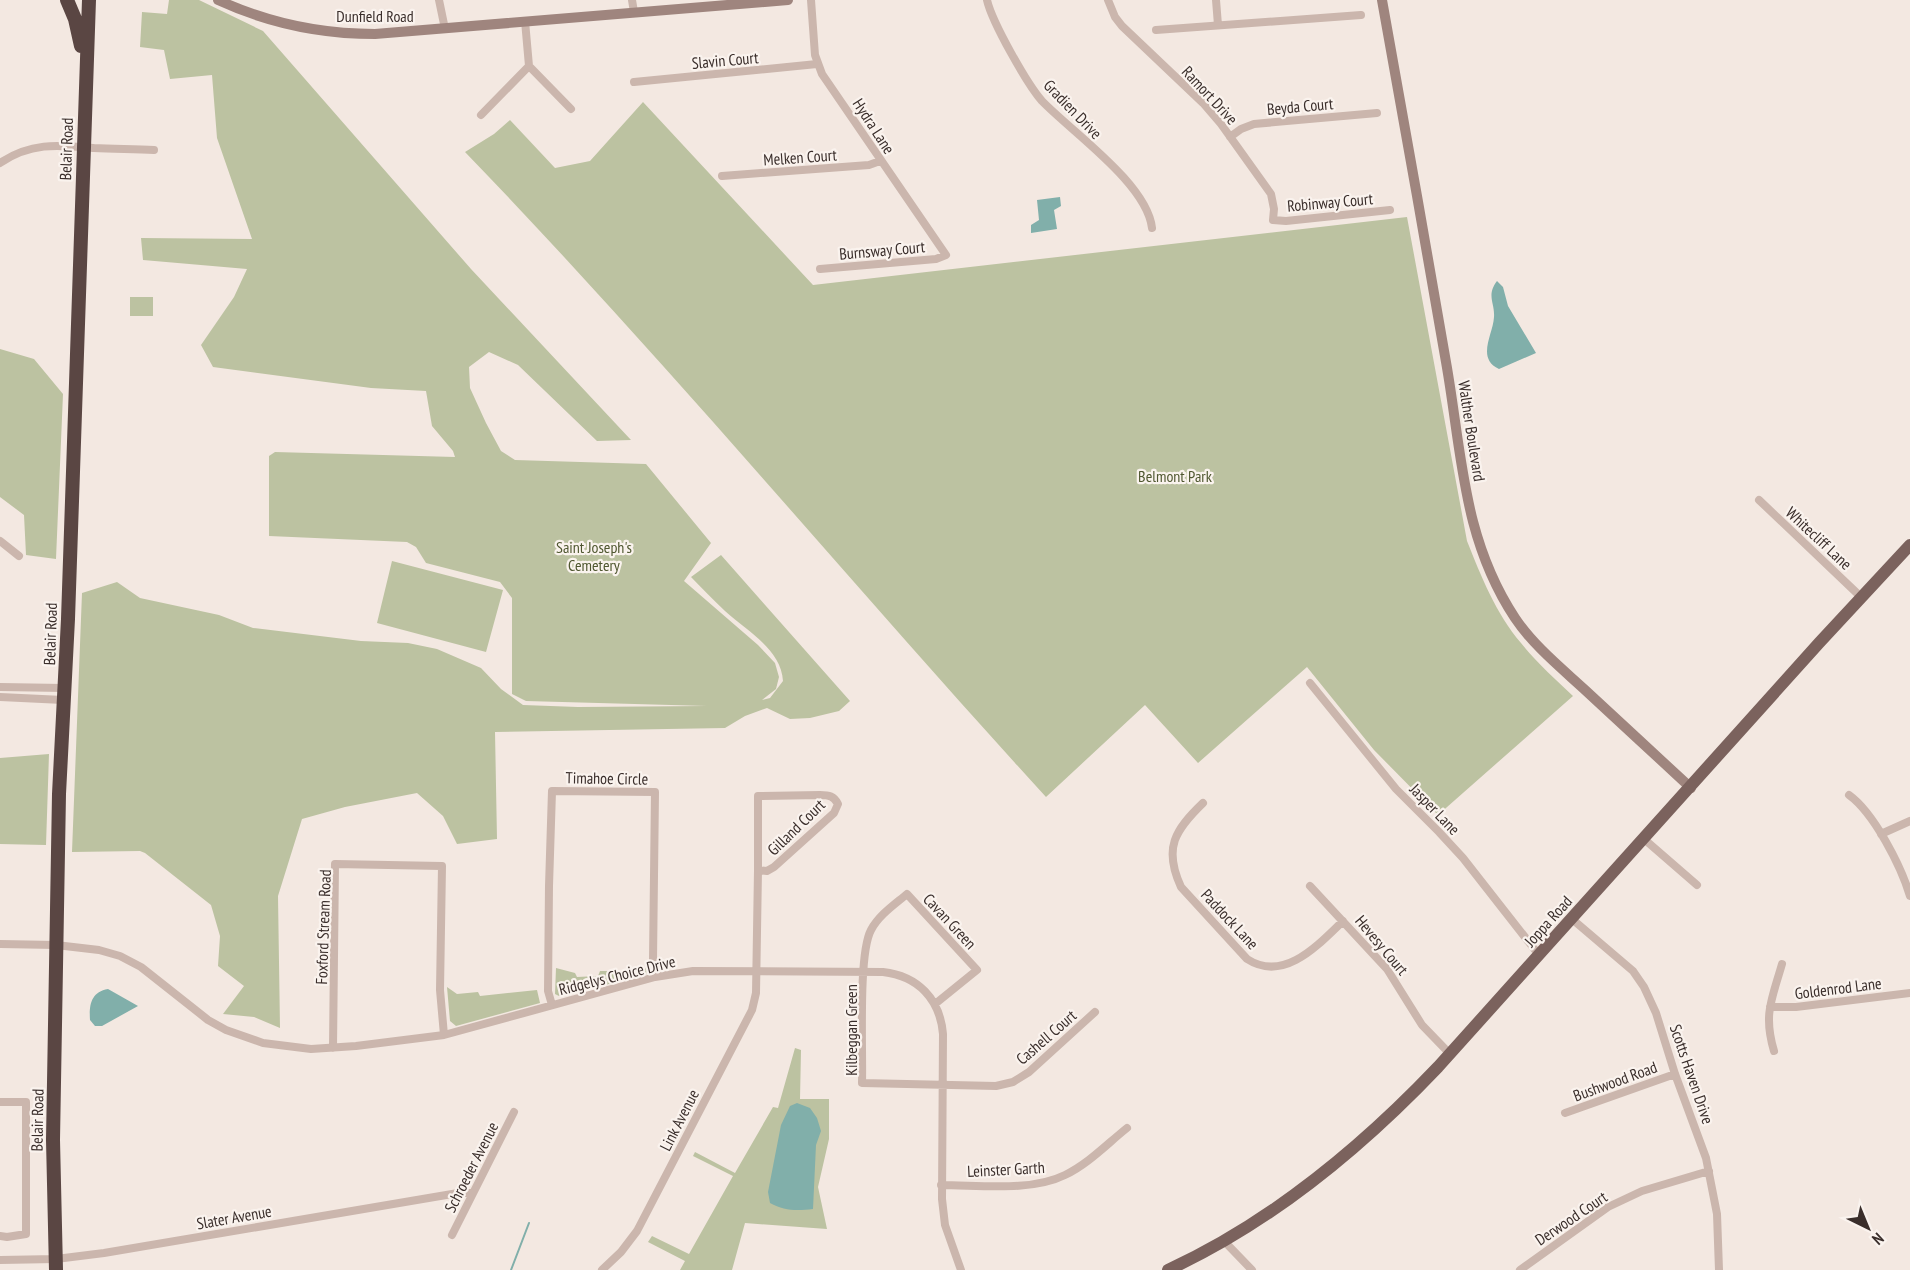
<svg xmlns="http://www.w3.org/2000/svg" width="1910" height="1270" font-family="'PT Sans Narrow',sans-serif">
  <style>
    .green { fill: #bcc2a1 }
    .water { fill: #81afaa }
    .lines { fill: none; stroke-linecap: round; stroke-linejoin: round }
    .stream { stroke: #81afaa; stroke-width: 2 }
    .street { stroke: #cbb6ad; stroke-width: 8 }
    .secondary { stroke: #9f857e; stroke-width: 10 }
    .primary { stroke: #7b625d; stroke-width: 12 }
    .highway { stroke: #5a4643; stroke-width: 14 }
    .labels { text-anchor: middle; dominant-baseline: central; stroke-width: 4.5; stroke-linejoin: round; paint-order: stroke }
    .street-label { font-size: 16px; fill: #3a2e2b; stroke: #faf3ee }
    .park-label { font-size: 16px; fill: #4f5730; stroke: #faf3ee }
  </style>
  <rect width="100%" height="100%" fill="#f3e8e1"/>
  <path class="green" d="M169 0H199L263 31 471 269 631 440 597 441 518 365 489 352 469 367 470 388 486 423 501 451 515 460 646 464 711 543 684 581 758 645 775 663 779 677 776 689 762 700 770 698 783 681C781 649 747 631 725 611 713 600 702 588 691 577L721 555 850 701 839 711 810 718 790 719 767 708 745 716 725 728 495 732 497 839 457 844 443 816 417 793 345 807 302 819 278 896 280 1028 254 1017 223 1014 244 986 218 966 220 936 211 905 145 853 140 851 72 852 82 593 117 582 140 598 219 615 253 628 361 641 408 643 437 649 481 668 501 689 523 705 578 707 707 706 526 701 512 694V598L500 582 426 563 416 547 407 542 269 536V456L275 452 455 457 453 451 432 426 426 391 371 388 213 367 201 345 234 297 247 269 143 260 141 238 252 239 217 138 212 75 170 79 164 50 140 47 142 12 167 14Z
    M643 102 813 285 1407 217 1467 541C1481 576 1496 614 1521 643 1536 662 1555 679 1573 696L1438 815 1374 750 1307 667 1198 763 1145 705 1046 797C851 584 666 360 465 152L494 134 510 120 555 168 590 161Z
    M130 297H153V316H130Z
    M0 349 34 359 63 394 56 559 26 555 24 515 0 497Z
    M392 561 503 590 486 652 377 623Z
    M49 754 46 845 0 844V758Z
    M556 968 575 973 577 977 598 976 600 971H628L647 968 646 975 559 996 555 994Z
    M447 987 457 994 478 992 480 996 537 990 540 1003 456 1026 450 1021Z
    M795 1048 801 1050 800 1099H829V1139L818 1187 827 1229 745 1223 732 1270H680L685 1261 648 1242 652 1236 689 1254 733 1176 693 1156 695 1152 735 1173 773 1107 778 1108Z"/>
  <path class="water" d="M1060 197 1061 206 1054 210 1057 229 1031 233V225L1039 220 1037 200Z
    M1497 281 1503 287 1508 306 1536 353 1499 369C1476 358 1493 335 1494 317 1495 302 1486 296 1497 281Z
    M108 989 138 1006 102 1026H95L90 1020C89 1005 91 992 108 989Z
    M797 1103 810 1108 817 1118 821 1131 816 1145 813 1209C797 1211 784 1211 770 1203L768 1192 781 1125 790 1106Z"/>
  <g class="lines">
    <path class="stream" d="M511 1270 529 1223"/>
    <path class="street" d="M439 0 445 29
      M632 0 634 12
      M811 0 815 55 822 74 946 255 936 259 820 269
      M987 0C992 22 1027 84 1042 101 1073 133 1147 184 1152 228
      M1108 0 1115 17 1122 26 1203 103 1221 124 1271 194 1274 209 1273 220 1286 221 1390 210
      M1216 0 1218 25
      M525 21 529 66 571 109
      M1156 30 1361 15
      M634 82 817 64
      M481 115 529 66
      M1230 137 1241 129 1254 124 1377 113
      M0 163C31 142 58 145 94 148 114 149 134 149 154 150
      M722 176 869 165 880 161
      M1759 500 1861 597
      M0 541 19 556
      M1310 683 1396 789 1439 832 1463 858 1539 955
      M0 687 64 688
      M0 697 63 700
      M820 795C829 795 834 796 838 804L834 813 774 867 767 871 758 870V796Z
      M1849 795C1874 813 1901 866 1910 896
      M1203 803C1175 830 1163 848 1181 887L1247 959C1284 983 1318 945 1343 921
      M1881 834 1910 821
      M1644 839 1697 885
      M1310 886 1387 969 1422 1025 1450 1054
      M1572 919 1633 971 1644 987 1656 1013 1675 1074 1706 1158 1717 1214 1719 1270
      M0 944 56 945 99 950 120 956 141 967 208 1020 226 1030 263 1043 311 1049 356 1046 444 1035 655 977 693 971 883 972C918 976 940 999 943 1034L942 1199 945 1225 961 1270
      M935 1004 977 970 907 894C894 905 879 915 871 930 858 954 863 1051 862 1083L996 1086 1013 1082 1029 1072 1095 1012
      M552 1005 548 991 549 886 552 791 655 792 653 960 655 977
      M1770 1007H1796L1910 993
      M333 1048 335 864 442 866 440 990 444 1035
      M1774 1051C1763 1014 1772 999 1782 964
      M0 1102H26V1234L7 1237 0 1236
      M1565 1113 1675 1074
      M941 1185C979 1185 1031 1192 1065 1175 1088 1164 1107 1144 1127 1128
      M452 1235 514 1112
      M1224 1241 1252 1270
      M0 1260 56 1259 104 1253 458 1193H473
      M602 1270 621 1252 637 1231 752 1010 756 993 758 870
      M1520 1270 1608 1207 1642 1191 1709 1171"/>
    <path class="secondary" d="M218 0C268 23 320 34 375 34L788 0
      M1382 0C1404 121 1425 241 1446 362 1462 452 1462 538 1515 618 1533 645 1560 667 1584 689 1620 722 1655 755 1691 788"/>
    <path class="primary" d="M1168 1270C1272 1222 1360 1149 1438 1067L1819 643 1910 545"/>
    <path class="highway" d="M67 0 75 19 81 46
      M56 1270 53 1140 59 794 68 619 89 0"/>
  </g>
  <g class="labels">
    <g class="street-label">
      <text x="375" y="16">Dunfield Road</text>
      <text transform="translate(725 60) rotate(-5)">Slavin Court</text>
      <text transform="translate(1210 95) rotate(47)">Ramort Drive</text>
      <text transform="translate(1300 106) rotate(-5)">Beyda Court</text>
      <text transform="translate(1073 109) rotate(46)">Gradien Drive</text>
      <text transform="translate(874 126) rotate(57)">Hydra Lane</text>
      <text transform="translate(66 149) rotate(-88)">Belair Road</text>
      <text transform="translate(800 157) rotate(-4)">Melken Court</text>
      <text transform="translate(1330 202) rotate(-5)">Robinway Court</text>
      <text transform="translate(882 250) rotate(-5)">Burnsway Court</text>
      <text transform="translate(1472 431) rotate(81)">Walther Boulevard</text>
      <text transform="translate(1819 538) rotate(43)">Whitecliff Lane</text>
      <text transform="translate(50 634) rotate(-88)">Belair Road</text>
      <text transform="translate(607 778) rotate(1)">Timahoe Circle</text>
      <text transform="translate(1435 809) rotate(46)">Jasper Lane</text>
      <text transform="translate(796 827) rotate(-44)">Gilland Court</text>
      <text transform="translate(1230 919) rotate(47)">Paddock Lane</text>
      <text transform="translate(950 921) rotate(47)">Cavan Green</text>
      <text transform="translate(1548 921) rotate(-48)">Joppa Road</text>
      <text transform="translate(323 927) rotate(-88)">Foxford Stream Road</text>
      <text transform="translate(1382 945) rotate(50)">Hevesy Court</text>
      <text transform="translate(617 975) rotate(-14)">Ridgelys Choice Drive</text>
      <text transform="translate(1838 988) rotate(-7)">Goldenrod Lane</text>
      <text transform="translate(851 1030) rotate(-90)">Kilbeggan Green</text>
      <text transform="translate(1046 1037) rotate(-41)">Cashell Court</text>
      <text transform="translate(1692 1074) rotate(71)">Scotts Haven Drive</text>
      <text transform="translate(1615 1081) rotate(-20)">Bushwood Road</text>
      <text transform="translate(37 1120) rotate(-89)">Belair Road</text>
      <text transform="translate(679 1120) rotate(-63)">Link Avenue</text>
      <text transform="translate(471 1167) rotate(-63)">Schroeder Avenue</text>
      <text transform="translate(1006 1169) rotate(-3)">Leinster Garth</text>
      <text transform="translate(234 1217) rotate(-10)">Slater Avenue</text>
      <text transform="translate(1571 1218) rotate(-34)">Derwood Court</text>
    </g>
    <g class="park-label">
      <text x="1175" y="476">Belmont Park</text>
      <text x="594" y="547">Saint Joseph's<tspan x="594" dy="18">Cemetery</tspan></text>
    </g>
  </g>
  <g transform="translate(1868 1228) rotate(137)" stroke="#faf3ee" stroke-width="4.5" paint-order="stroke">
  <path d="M0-4.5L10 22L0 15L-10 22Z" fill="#3a2e2b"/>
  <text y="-9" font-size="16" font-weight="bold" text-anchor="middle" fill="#3a2e2b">N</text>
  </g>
</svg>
